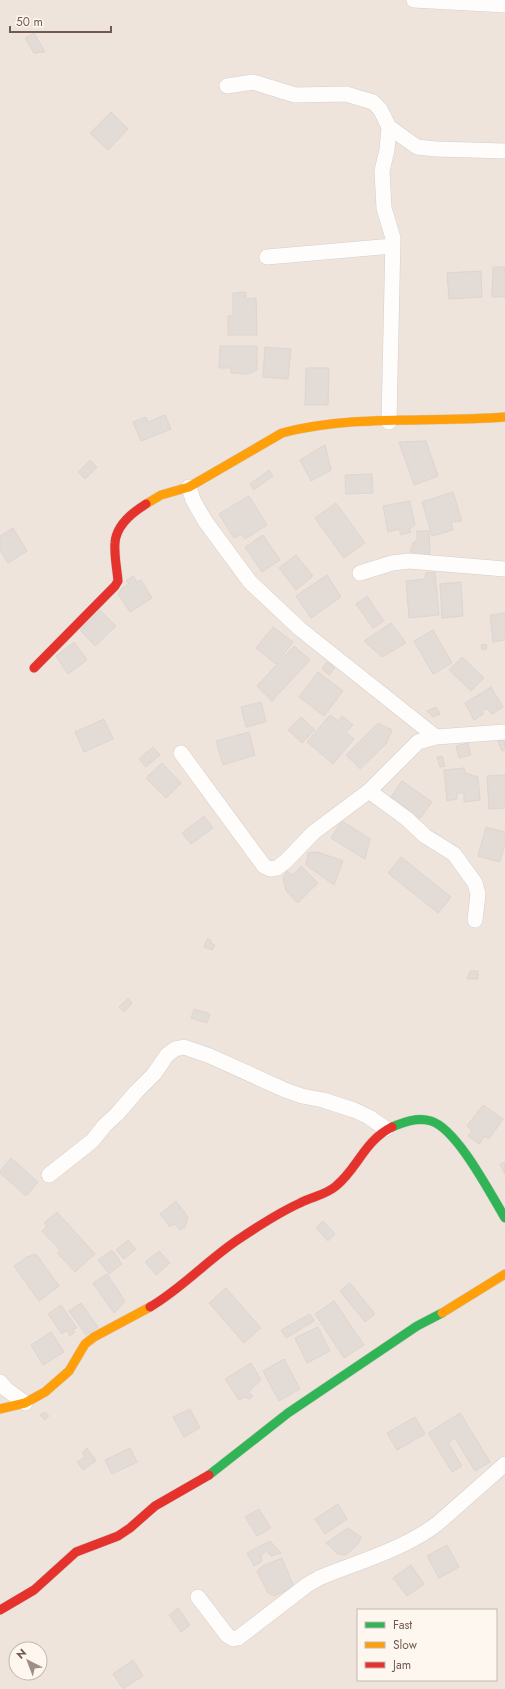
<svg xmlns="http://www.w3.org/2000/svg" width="505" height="1689" font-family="Jost,sans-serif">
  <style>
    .residential { fill: #eee4dc; fill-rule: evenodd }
    .building { fill: #e3dbd5; stroke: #dfd5d0 }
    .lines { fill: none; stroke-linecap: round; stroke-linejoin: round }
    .street-casing { stroke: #d4cec9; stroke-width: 16 }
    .fast-casing { stroke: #d4cec8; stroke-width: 10 }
    .slow-casing { stroke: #d4cec8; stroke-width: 10 }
    .jam-casing { stroke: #d4cec8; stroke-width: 10 }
    .street { stroke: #fefdfc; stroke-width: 15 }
    .fast { stroke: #30b455; stroke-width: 9 }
    .slow { stroke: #ff9f0a; stroke-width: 9 }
    .jam { stroke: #e5322d; stroke-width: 9 }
  </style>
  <rect width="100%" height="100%" fill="#f6f2ee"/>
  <path class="residential" d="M0 0H505V1689H0ZM358 1610H496V1680H358ZM16 1649H40V1673H16Z"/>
  <path class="building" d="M34 33 45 52 34 53 25 38Z
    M111 112 128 129 108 150 90 133Z
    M493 267H505V297H492Z
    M481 271 482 297 449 299 447 273Z
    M246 292V299L256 298 257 335H228V316H233V293Z
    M220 346H257V370L248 374 231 373V368H219Z
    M265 347 291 349 288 379 263 377Z
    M306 368H329L328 405H305Z
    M165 415 171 429 141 441 133 422 146 417 148 422Z
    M426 441 438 476 414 485 399 442Z
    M325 445 331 470 311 481 300 460Z
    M90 460 97 467 85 479 78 472Z
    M269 470 273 476 254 490 250 484Z
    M372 474 373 493 346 494 345 475Z
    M453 492 462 521 451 522 453 530 432 536 422 502Z
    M249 496 267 525 245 539 241 534 234 538 219 514Z
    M410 501 415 525 409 529 411 532 401 535 399 529 388 532 383 506Z
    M336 503 365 543 344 558 315 518Z
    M13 528 27 551 8 563 0 550V536Z
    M417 531H429L430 555 409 556 413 543 417 540Z
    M263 535 280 560 262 572 245 547Z
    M296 555 313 576 296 590 279 568Z
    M435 572 439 615 409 618 406 581 424 579 426 573Z
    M327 575 341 597 311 618 296 596Z
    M133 576 137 582 141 580 152 598 130 612 118 594 122 588 129 584 126 581Z
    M461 582 463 616 442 618 440 584Z
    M367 596 384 621 373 628 356 604Z
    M100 610 116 626 95 646 80 630Z
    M505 613V640L493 642 490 615Z
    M391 623 406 643 382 657 364 641Z
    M273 627 293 642 276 664 256 648Z
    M433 630 452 663 433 674 414 641Z
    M74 642 87 660 68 674 56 656Z
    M482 644 487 645 486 650 481 649Z
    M294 646 310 660 272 701 257 686Z
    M462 657 484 678 471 691 449 670Z
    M327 662 335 668 329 675 322 669Z
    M318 672 343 691 324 716 299 697Z
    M491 687 503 707 492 714 487 709 482 710 483 714 474 720 465 703Z
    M261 702 266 722 246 727 241 707Z
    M436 707 440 714 433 717 427 711Z
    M330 715 338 721 342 716 353 725 346 732 354 739 333 764 307 742Z
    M301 717 315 730 302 743 288 730Z
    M104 719 113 739 84 752 75 732Z
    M378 723 392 730 386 744 360 769 346 755Z
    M249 732 255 755 223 765 216 741Z
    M504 738 505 750 502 751 498 741Z
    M468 743 471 755 459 758 456 746Z
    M153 747 160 755 146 767 139 759Z
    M442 756 445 766 440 767 437 757Z
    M162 763 181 783 166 798 146 778Z
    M464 768 465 773 478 777 480 800 464 802V793H457V799L447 801 444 770Z
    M505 775V808L489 809 487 776Z
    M402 781 432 802 417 822 388 801Z
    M204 816 213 828 191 844 182 833Z
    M342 821 370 839 365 859 331 838Z
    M486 827 505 832V844L500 862 478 856Z
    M318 852 343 861 334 885 306 865 308 853Z
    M401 857 451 897 438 913 388 873Z
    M301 866 318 883 298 903 286 891 283 878 287 871 293 875Z
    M207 939 211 940V943L215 945 212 950 204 947Z
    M470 971H478V979H467Z
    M128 998 132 1003 124 1012 119 1007Z
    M194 1009 210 1014 207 1023 191 1018Z
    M483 1105 503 1119 489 1139 485 1136 479 1144 468 1136 472 1131 467 1126Z
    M11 1158 38 1182 26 1196 0 1173V1171Z
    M505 1162V1174L500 1164Z
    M176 1201 188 1217 185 1227 180 1230 175 1224 170 1227 160 1214Z
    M57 1212 95 1254 75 1272 57 1253 60 1250 42 1231 47 1226 44 1223Z
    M323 1221 335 1234 328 1241 316 1228Z
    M128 1240 136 1249 124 1259 116 1250Z
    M112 1250 122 1264 109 1274 98 1260Z
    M159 1251 170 1263 156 1275 145 1262Z
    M36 1254 59 1286 39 1301 14 1266 27 1257Z
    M107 1274 125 1301 114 1313 93 1283Z
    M350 1283 375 1314 365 1322 340 1291Z
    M226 1288 261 1328 244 1343 209 1303Z
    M334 1301 364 1345 344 1358 315 1314Z
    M81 1303 98 1327 86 1335 69 1311Z
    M61 1305 77 1328 73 1329 75 1332 70 1336 67 1330 62 1334 48 1314Z
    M310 1314 314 1321 286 1338 281 1330Z
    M318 1327 330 1351 307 1363 295 1338Z
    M51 1332 64 1352 43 1365 31 1345Z
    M284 1359 300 1389 279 1401 263 1371Z
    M251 1363 261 1380 249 1392 253 1396 249 1399 245 1397 239 1400 225 1379Z
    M190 1409 200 1428 184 1437 173 1417Z
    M45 1412 49 1416 45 1420 40 1415Z
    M460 1413 490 1462 475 1471 455 1438 448 1443 462 1466 452 1472 428 1433Z
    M415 1417 425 1434 397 1450 387 1433Z
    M87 1448 96 1461 83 1470 77 1462 85 1457 82 1453Z
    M130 1448 137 1462 112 1474 105 1460Z
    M338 1504 347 1519 325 1534 315 1519Z
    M259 1509 271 1528 257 1536 245 1517Z
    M348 1528 361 1537 358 1544 346 1555 338 1554 326 1543Z
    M270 1541 281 1553 271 1556 266 1551 261 1556 262 1561 254 1566 247 1553Z
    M447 1545 459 1567 439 1578 427 1556Z
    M282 1558 294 1587 274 1596 268 1593 257 1571 263 1566Z
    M411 1565 424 1584 407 1596 393 1578Z
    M178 1608 190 1625 181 1632 169 1615Z
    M133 1660 143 1676 123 1689 113 1674Z"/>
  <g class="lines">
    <g class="street-casing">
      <path id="street" d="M414 0 505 5
        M227 86 253 82 295 95 346 94 373 102 380 109 389 127 417 147 436 149 505 151
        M267 257 393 246
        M389 422 393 238 384 208 382 171 387 150 389 127
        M189 487 193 500 205 521 250 582 300 629 436 737
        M360 573 392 563 409 561 505 569
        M181 753 264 866 270 869 277 868 286 861 314 832 369 791 418 742 436 737 505 732
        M369 791 407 819 425 836 454 854 475 883 478 894 475 920
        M49 1175 92 1141 105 1125 117 1114 136 1092 154 1074 167 1055 175 1049 184 1047 210 1056 285 1090 302 1096 323 1100 354 1110 369 1117 386 1129
        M0 1382 6 1389 25 1403
        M198 1597 227 1635 233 1639 238 1638 307 1585 319 1578C358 1562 404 1549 437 1524L505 1464"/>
    </g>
    <g class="fast-casing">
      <path id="fast" d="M392 1127C404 1122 417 1117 431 1121 457 1129 490 1193 505 1218
        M209 1475 288 1413 417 1326 442 1313"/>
    </g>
    <g class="slow-casing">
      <path id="slow" d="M146 504 161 495 189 487 282 433C355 414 431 423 505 417
        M442 1313 505 1274
        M0 1409 25 1403 45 1392 69 1371 85 1344 94 1337 150 1307"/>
    </g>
    <g class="jam-casing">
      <path id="jam" d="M34 668 115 586 118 581C117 569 114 555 115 543 116 526 133 512 146 504
        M150 1307C183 1288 209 1258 242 1237 260 1225 280 1212 300 1203 311 1197 326 1195 336 1186 358 1168 364 1141 392 1127
        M0 1610 34 1590 76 1552 118 1536 130 1528 155 1506 209 1475"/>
    </g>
    <use href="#street" class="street"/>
    <use href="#fast" class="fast"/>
    <use href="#slow" class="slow"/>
    <use href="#jam" class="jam"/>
  </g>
  <rect x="357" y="1609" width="140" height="72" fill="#fdf7f0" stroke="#c5b8b0"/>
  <rect x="365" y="1622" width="20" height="6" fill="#30b455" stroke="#c5b8b0"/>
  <text x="393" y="1629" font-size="12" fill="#725a50">Fast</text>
  <rect x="365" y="1642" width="20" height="6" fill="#ff9f0a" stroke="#c5b8b0"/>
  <text x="393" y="1649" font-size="12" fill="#725a50">Slow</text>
  <rect x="365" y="1662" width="20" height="6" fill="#e5322d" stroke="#c5b8b0"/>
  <text x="393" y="1669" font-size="12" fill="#725a50">Jam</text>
  <g transform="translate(28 1661) rotate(318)"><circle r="19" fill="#fdf7f0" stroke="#c5b8b0"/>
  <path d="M0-3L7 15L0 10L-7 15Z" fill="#a08f87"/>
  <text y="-6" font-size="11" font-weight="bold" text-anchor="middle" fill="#725a50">N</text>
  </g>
  <path d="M10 26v6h101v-6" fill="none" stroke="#725a50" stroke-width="2"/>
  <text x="16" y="26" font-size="12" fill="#725a50" stroke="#fdf7f0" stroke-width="3" paint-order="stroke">50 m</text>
</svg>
